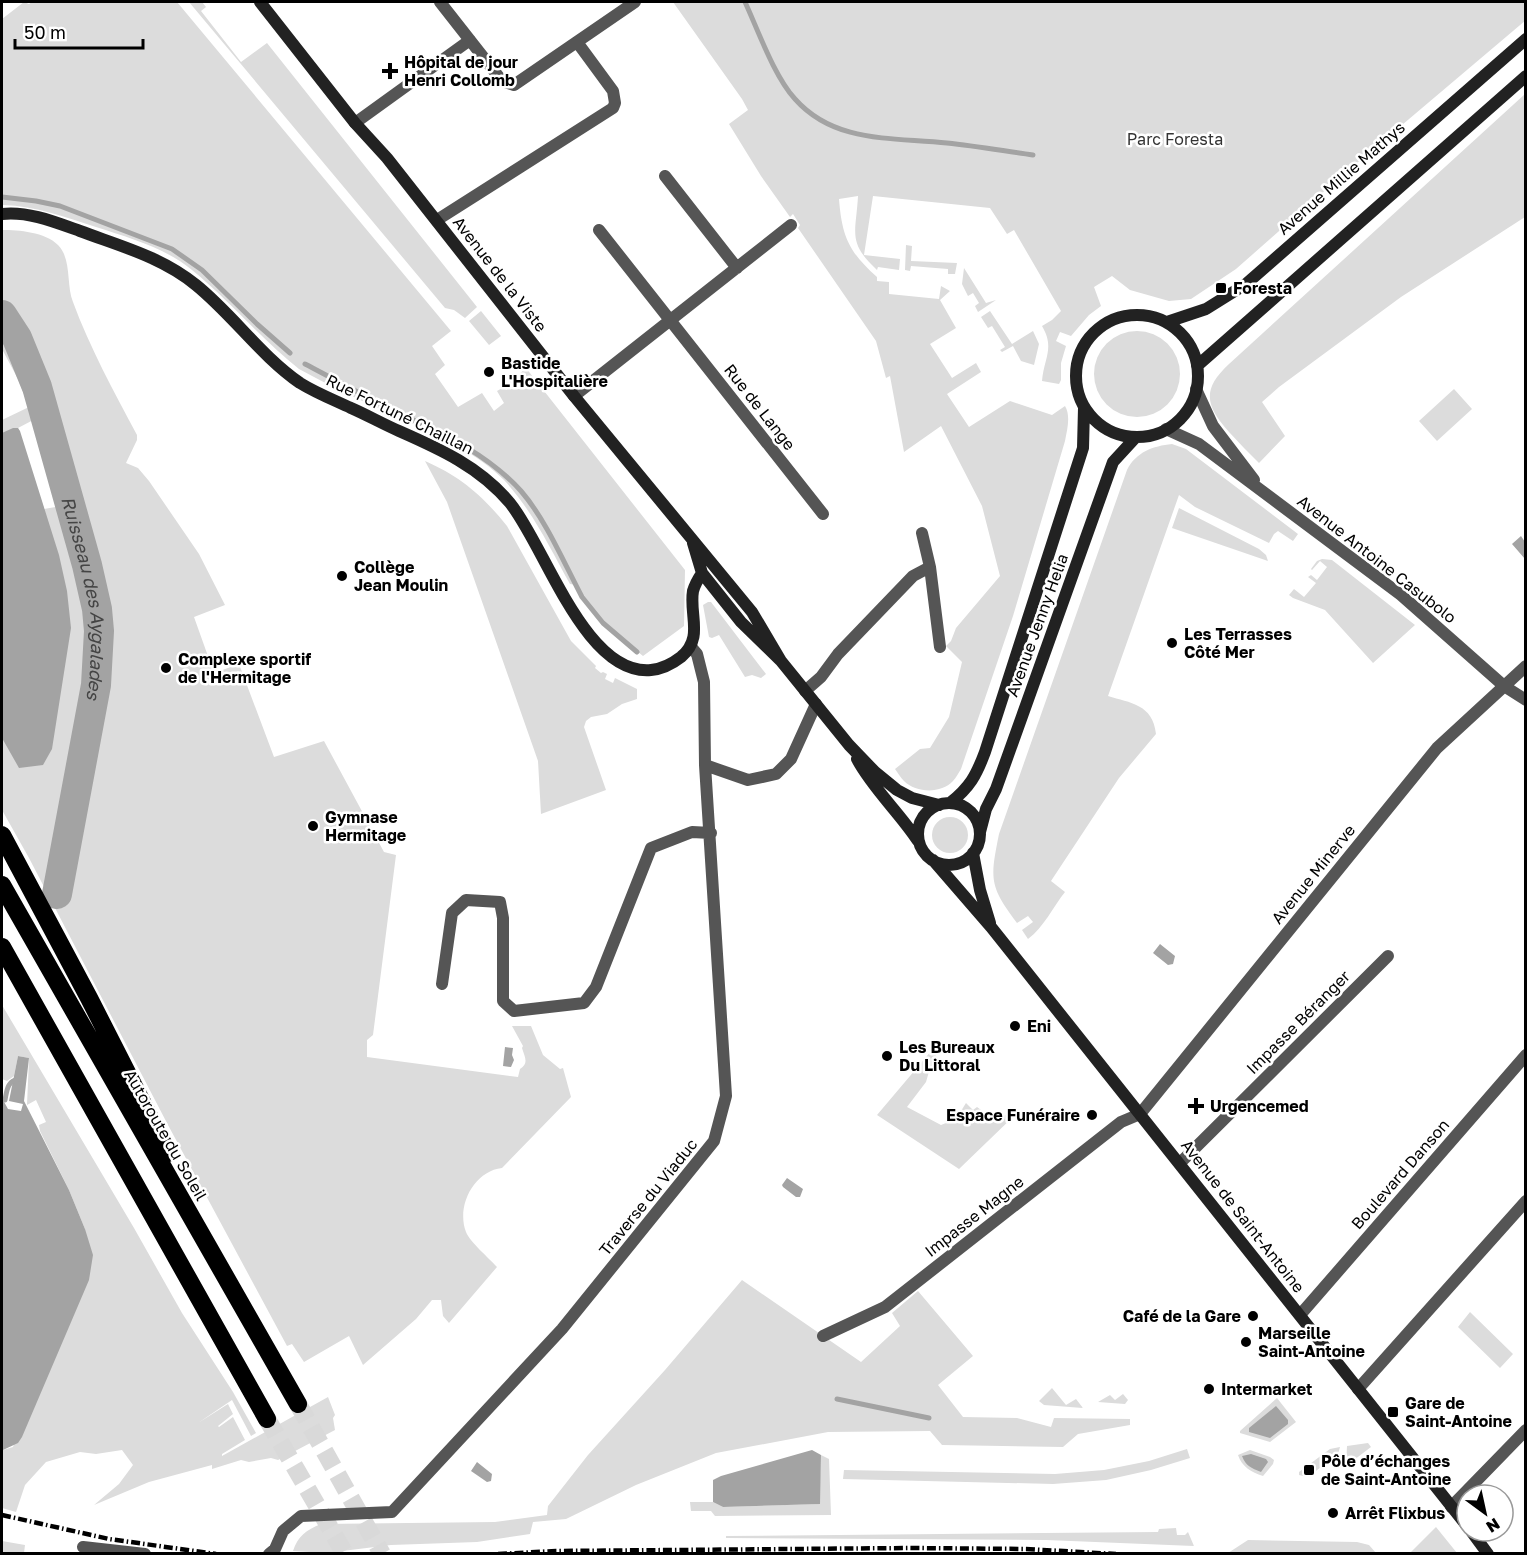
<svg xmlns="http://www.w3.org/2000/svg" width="1527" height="1555" font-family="'Golos Text',sans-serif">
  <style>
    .green { fill: #dcdcdc }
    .water { fill: #a3a3a3 }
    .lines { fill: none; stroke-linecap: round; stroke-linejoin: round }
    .stream { stroke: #a3a3a3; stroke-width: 5 }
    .river { stroke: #a3a3a3; stroke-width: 30 }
    .highway-tunnel { stroke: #d9d9d9; stroke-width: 18; stroke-dasharray: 18 9; stroke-linecap: butt }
    .street { stroke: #555; stroke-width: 12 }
    .secondary { stroke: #222; stroke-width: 12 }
    .highway { stroke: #000; stroke-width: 18 }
    .rail { stroke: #000; stroke-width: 4.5; stroke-dasharray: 9 3 1.5 3; stroke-linecap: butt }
    .poi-dot { fill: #000; stroke: #fff; stroke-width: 2 }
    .labels { text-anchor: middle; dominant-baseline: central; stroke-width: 5; stroke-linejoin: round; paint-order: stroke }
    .poi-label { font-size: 16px; font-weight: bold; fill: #000; stroke: #fff; text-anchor: start }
    .park-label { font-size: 16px; fill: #333; stroke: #fff }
    .street-label { font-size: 16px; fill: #000; stroke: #fff }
    .water-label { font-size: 18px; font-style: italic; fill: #444; stroke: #fff }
  </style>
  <rect width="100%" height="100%" fill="#fff"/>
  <path class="green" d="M24 2 29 4 32 2H177L451 331 432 346 445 365 435 374 458 407 482 393 494 411 504 403 497 391 504 387 506 390 509 388 507 384 526 368 685 570 684 626 643 656C617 634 593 615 577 585L570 584C550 548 532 510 504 480 478 454 443 438 411 423 373 406 335 389 299 369 261 339 230 301 192 270 164 247 129 238 96 227 65 217 36 206 3 205L2 19Z
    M189 2H202L206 7 201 11 241 62 267 43 477 307 465 318 454 310 445 308Z
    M673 2H1525L1526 20 1337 180 1236 269 1191 299 1169 301 1130 290 1112 276 1094 287 1101 306 1089 315 1071 336 1060 332 1056 341 1066 346 1061 363V380L1059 384 1042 381C1044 358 1055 348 1042 326L1052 320 1061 311 1014 230 1007 234 990 208 873 196 864 255 900 259 899 270 878 267 877 270C847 242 856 233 858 196L839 199C842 237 849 252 877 277V281L889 282V294L939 299 941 286 950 291 940 300 956 328 930 344 952 378 976 363 981 372 947 394 969 427 1010 401 1052 415 1065 406C1071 416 1067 430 1065 441L1013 616 961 769C959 772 956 778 953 781 941 794 916 793 904 781 901 778 898 773 895 769L920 749 930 748 949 717 962 662 946 646 951 641 956 628 1000 576 982 506 941 426 904 452 890 376 886 378 876 341 798 228 800 225 793 214 790 217 761 176 729 124 748 110 742 99Z
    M1525 94V217L1401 297 1279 387 1262 402 1285 436 1259 463C1249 453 1239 443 1229 432 1206 406 1201 390 1229 364Z
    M2 230C19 230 45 232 58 245 72 259 66 285 73 302 89 346 115 394 137 435V440L126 463 138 468 149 481 199 554 225 605 194 617 214 673 239 664 274 757 324 741 384 852 396 855 373 1035 367 1040V1057L518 1077 520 1069C529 1063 525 1058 522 1048L523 1046 512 1026H531L543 1055 560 1069 563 1068 571 1097 502 1168C474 1171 456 1206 466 1232 470 1242 489 1258 497 1267L449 1323 443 1316 441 1300H432L416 1319 363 1365 349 1336 304 1362 292 1344 287 1346 168 1125 29 858 2 810V420L29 407 18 379 2 349V328L12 349 37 418 18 428 44 509 67 505C76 543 90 582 92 622 95 672 83 723 75 773L69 775 51 856 57 866 52 893 62 895 102 701 106 624 101 592 39 381 30 354 15 325 2 306Z
    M906 245 912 246 911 261 957 263 955 274H948V269L911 266 910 271 905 270Z
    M964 268 986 303 996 300 978 312 975 306 979 303 973 293 968 296 962 284Z
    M481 311 501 336 489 345 469 321Z
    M990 311 1012 344 1033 331 1039 344 1034 365 1021 361 1013 346 1002 352 1000 350 1005 347 992 326 988 328 981 317Z
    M1094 374a43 43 0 1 1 86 0a43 43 0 1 1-86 0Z
    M1454 389 1472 409 1437 441 1419 421Z
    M1172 444 1186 449 1298 534 1293 541 1278 531 1274 534 1269 543 1195 507 1179 495 1108 696C1130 703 1153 704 1156 734L1119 778 1051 881 1065 892C1053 907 1044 927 1028 939L1022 930 1033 922 1028 916 1017 923C989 886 990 879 999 834L1127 470C1136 452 1153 446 1172 444Z
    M425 461C461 477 482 495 507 526L571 641 596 666 595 668 601 673 603 672 607 674 605 679 613 683 615 678 637 689V699L622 704 607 714 591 717 586 721 584 727 606 790 541 814 538 761 447 502Z
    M1179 508 1259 549 1266 555 1268 561 1172 528Z
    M1322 559 1332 560 1415 625 1373 663 1325 610 1293 598 1289 595 1294 589 1304 597 1316 583 1308 577 1311 575 1317 580 1327 567 1320 561 1312 570 1311 569 1317 561Z
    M708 602H711L766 674 761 678 752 675 745 677 719 635 712 638 709 637 703 605Z
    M932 835a18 18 0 1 1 36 0a18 18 0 1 1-36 0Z
    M2 1005 134 1228 182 1313 233 1392 256 1433 251 1436 232 1400 198 1423 228 1404 233 1414 218 1426 219 1427 233 1417 245 1440 222 1454V1456L328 1397 335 1415 333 1418 335 1430 278 1460 271 1458 249 1462 241 1460 212 1469V1465L149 1482 94 1505 119 1484 133 1465 122 1450 96 1454 80 1452 46 1462 25 1485 16 1512 2 1508 3 1450 13 1447 85 1229 69 1190 40 1131 39 1125 46 1122 36 1100 27 1105 29 1058 18 1056 14 1076 7 1081 2 1079Z
    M932 1050 939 1060 930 1068 926 1082 907 1107 941 1125 956 1119 966 1103 973 1110 977 1107 996 1121 1012 1111 1016 1114 959 1169 877 1115Z
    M742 1280 861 1362 900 1326 892 1313 918 1291 973 1356 938 1385 963 1417 1017 1418 1051 1427 1054 1418 1130 1419V1425L1078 1434 1063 1447 942 1445 930 1431 828 1432 716 1453 636 1485 566 1519 533 1522 530 1534 477 1542 391 1545 326 1553 293 1551C298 1536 306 1530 321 1524L495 1522 547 1515 548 1506 588 1455 665 1370Z
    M1470 1312 1513 1354 1500 1368 1458 1327Z
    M1052 1388 1066 1405 1076 1399 1083 1408 1044 1405 1039 1401Z
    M1123 1394 1128 1400 1125 1404 1098 1402 1110 1395 1115 1400Z
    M1277 1398 1296 1422 1270 1442 1240 1433V1431Z
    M1368 1443 1371 1447 1346 1466 1347 1446Z
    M1340 1447 1338 1454 1308 1477 1299 1475V1472L1330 1449Z
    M1187 1449 1190 1458 1151 1470 1106 1480 1053 1484 843 1479 844 1470 1055 1474 1104 1470 1149 1461Z
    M1250 1450 1270 1457 1274 1460 1273 1464 1263 1476C1251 1472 1242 1467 1238 1455Z
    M821 1455 829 1459 831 1515 715 1516 711 1511H691L690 1502H713L723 1507 819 1504Z
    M1436 1527 1457 1553H1410Z
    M1176 1528 1177 1535H1185L1188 1532 1194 1546 1046 1540 726 1538V1536L1158 1532 1159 1529Z
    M1248 1540 1357 1542 1369 1545 1376 1553H1228Z
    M2 1541 25 1545 24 1553H2Z"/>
  <path class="water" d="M13 428H18L20 431 59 555 67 591 71 628 52 749 43 765 19 768 2 738V433Z
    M1521 536 1525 542V559L1512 544Z
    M1160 944 1175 956 1173 964 1168 965 1153 953Z
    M505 1047 513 1048 512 1055 514 1060 511 1067 503 1066Z
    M18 1056 29 1058 24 1101 69 1190 85 1229 93 1255 89 1280 22 1437 18 1443 3 1450 2 1455V1106L3 1100 8 1109 21 1111 23 1104 9 1101Z
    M787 1178 803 1189 800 1197H796L783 1187 782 1185Z
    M1276 1406 1288 1420V1424L1270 1438 1249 1432V1428Z
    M812 1450 821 1455 820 1504 723 1507 713 1502V1480L721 1476Z
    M1251 1454 1266 1459 1268 1462 1261 1472C1251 1468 1246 1466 1242 1456Z
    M477 1462 492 1474 491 1481 487 1482 471 1471Z"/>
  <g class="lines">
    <path class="stream" d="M745 2C758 30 774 76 795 99 835 144 893 137 947 143 976 146 1004 151 1033 155
      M2 197 36 201 60 206 172 249 202 270 257 324 290 353
      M305 364C332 378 359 393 386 407 434 430 484 450 521 491 546 520 564 563 582 597L603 623 637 652
      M5 1100C7 1090 7 1081 19 1079
      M837 1399 929 1418"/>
    <path class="river" id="s1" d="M2 315 17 338 37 387 87 565 97 609 99 631 96 685 57 894"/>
    <path class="highway-tunnel" d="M298 1404 382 1554
      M267 1419 345 1554"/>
    <path class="street" d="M440 2 502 81 514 85 635 2
      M355 123 470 40
      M665 176 737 268
      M437 220 613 108 615 103 613 91 577 42
      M599 230 823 514
      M1196 389 1213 426 1254 480
      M574 396 791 225
      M1166 429 1199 444 1401 595 1504 686 1526 700
      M922 533 930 567
      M805 691 821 677 838 654 913 576 930 567 940 647
      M705 765 748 780 776 774 791 759 816 704
      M442 984 452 913 466 900 500 902 503 918V1001L514 1011 584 1003 596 987 651 848 692 832 711 833
      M1180 1163 1388 956
      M1300 1315 1526 1055
      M823 1336 885 1307 1121 1122 1140 1114 1437 748 1526 666
      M1358 1389 1526 1201
      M1451 1507 1526 1430
      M83 1547 145 1554
      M269 1554 275 1549 283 1531 301 1516 392 1512 562 1329 714 1141 726 1096 705 765 704 682 697 654 691 647"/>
    <path class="secondary" d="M260 2 355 123 387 158 574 396 752 612 781 661
      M2 214C28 211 55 222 80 231 120 246 162 257 196 285 233 315 261 356 300 383 316 393 334 400 351 408 367 415 383 424 399 431 440 449 480 467 510 503 545 546 585 676 651 670 662 669 672 664 681 657 704 638 689 615 693 591 695 584 698 579 702 573
      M1076 376a61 61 0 1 1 122 0a61 61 0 1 1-122 0Z
      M1167 322 1206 309 1246 284 1526 39
      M1197 366 1526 76
      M693 543 702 573 741 622 781 661 849 745 875 772 897 790 912 798 939 805
      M857 759C873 789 899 812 918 841
      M950 803C970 787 976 776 985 752L1083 448 1084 408
      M918 834a31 31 0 1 1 62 0a31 31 0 1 1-62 0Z
      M980 832 986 809 996 789 1113 462 1136 437
      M973 853 980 890 990 923
      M933 860 991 927 1467 1526
      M1471 1531 1488 1554"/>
    <path class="highway" d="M2 835 89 998 168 1153
      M2 885 298 1404
      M2 947 267 1419"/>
    <path class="rail" d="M2 1515 109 1539 216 1554
      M498 1554 556 1551 910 1548 1026 1549 1116 1554"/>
  </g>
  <g class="poi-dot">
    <path d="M387 62h6v6h6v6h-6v6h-6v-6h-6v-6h6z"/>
    <rect x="1215" y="282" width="12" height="12" rx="3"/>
    <circle cx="489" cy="372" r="6"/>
    <circle cx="342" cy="576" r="6"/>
    <circle cx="1172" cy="643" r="6"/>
    <circle cx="166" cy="668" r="6"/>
    <circle cx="313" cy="826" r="6"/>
    <circle cx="1015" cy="1026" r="6"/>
    <circle cx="887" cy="1056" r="6"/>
    <path d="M1193 1097h6v6h6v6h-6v6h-6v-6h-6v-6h6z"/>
    <circle cx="1092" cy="1115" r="6"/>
    <circle cx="1253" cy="1316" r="6"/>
    <circle cx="1246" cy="1342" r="6"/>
    <circle cx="1209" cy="1389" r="6"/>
    <rect x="1387" y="1406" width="12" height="12" rx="3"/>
    <rect x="1303" y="1464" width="12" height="12" rx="3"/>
    <circle cx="1333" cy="1513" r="6"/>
  </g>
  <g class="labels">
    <g class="poi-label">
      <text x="404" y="62">Hôpital de jour<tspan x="404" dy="18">Henri Collomb</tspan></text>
      <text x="1233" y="288">Foresta</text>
      <text x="501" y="363">Bastide<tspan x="501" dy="18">L'Hospitalière</tspan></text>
      <text x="354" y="567">Collège<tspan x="354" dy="18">Jean Moulin</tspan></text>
      <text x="1184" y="634">Les Terrasses<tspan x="1184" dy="18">Côté Mer</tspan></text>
      <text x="178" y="659">Complexe sportif<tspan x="178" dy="18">de l'Hermitage</tspan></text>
      <text x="325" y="817">Gymnase<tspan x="325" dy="18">Hermitage</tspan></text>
      <text x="1027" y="1026">Eni</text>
      <text x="899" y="1047">Les Bureaux<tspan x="899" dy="18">Du Littoral</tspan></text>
      <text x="1210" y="1106">Urgencemed</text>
      <text x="1080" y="1115" text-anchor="end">Espace Funéraire</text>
      <text x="1241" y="1316" text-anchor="end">Café de la Gare</text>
      <text x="1258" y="1333">Marseille<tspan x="1258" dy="18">Saint-Antoine</tspan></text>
      <text x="1221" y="1389">Intermarket</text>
      <text x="1405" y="1403">Gare de<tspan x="1405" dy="18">Saint-Antoine</tspan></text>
      <text x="1321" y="1461">Pôle d’échanges<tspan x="1321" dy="18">de Saint-Antoine</tspan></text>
      <text x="1345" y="1513">Arrêt Flixbus</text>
    </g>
    <g class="park-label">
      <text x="1175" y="139">Parc Foresta</text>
    </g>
    <g class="street-label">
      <text transform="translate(1341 178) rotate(-41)">Avenue Millie Mathys</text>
      <text transform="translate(500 274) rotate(52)">Avenue de la Viste</text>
      <text transform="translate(760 407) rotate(52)">Rue de Lange</text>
      <text transform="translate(400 414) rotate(26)">Rue Fortuné Chaillan</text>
      <text transform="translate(1377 559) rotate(38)">Avenue Antoine Casubolo</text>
      <text transform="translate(1037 625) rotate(-70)">Avenue Jenny Helia</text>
      <text transform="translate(1313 874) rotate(-51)">Avenue Minerve</text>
      <text transform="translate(1298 1022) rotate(-45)">Impasse Béranger</text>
      <text transform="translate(166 1135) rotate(60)">Autoroute du Soleil</text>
      <text transform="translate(1400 1174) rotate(-49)">Boulevard Danson</text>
      <text transform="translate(648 1197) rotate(-51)">Traverse du Viaduc</text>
      <text transform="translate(974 1216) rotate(-38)">Impasse Magne</text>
      <text transform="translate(1243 1216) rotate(52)">Avenue de Saint-Antoine</text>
    </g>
    <g class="water-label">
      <text stroke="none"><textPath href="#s1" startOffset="298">Ruisseau des Aygalades</textPath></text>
    </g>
  </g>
  <rect width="1527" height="1555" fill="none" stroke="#000000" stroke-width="6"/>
  <g transform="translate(1485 1513) rotate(147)"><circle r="28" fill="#ffffff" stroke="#999999" stroke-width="1.5"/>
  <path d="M0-4.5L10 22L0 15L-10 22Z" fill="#000000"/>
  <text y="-9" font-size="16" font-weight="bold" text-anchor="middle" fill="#000000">N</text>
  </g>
  <path d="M15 39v9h128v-9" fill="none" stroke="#000000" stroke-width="3"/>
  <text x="24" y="39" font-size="18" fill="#000000" stroke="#ffffff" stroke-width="4.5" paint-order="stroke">50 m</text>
</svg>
